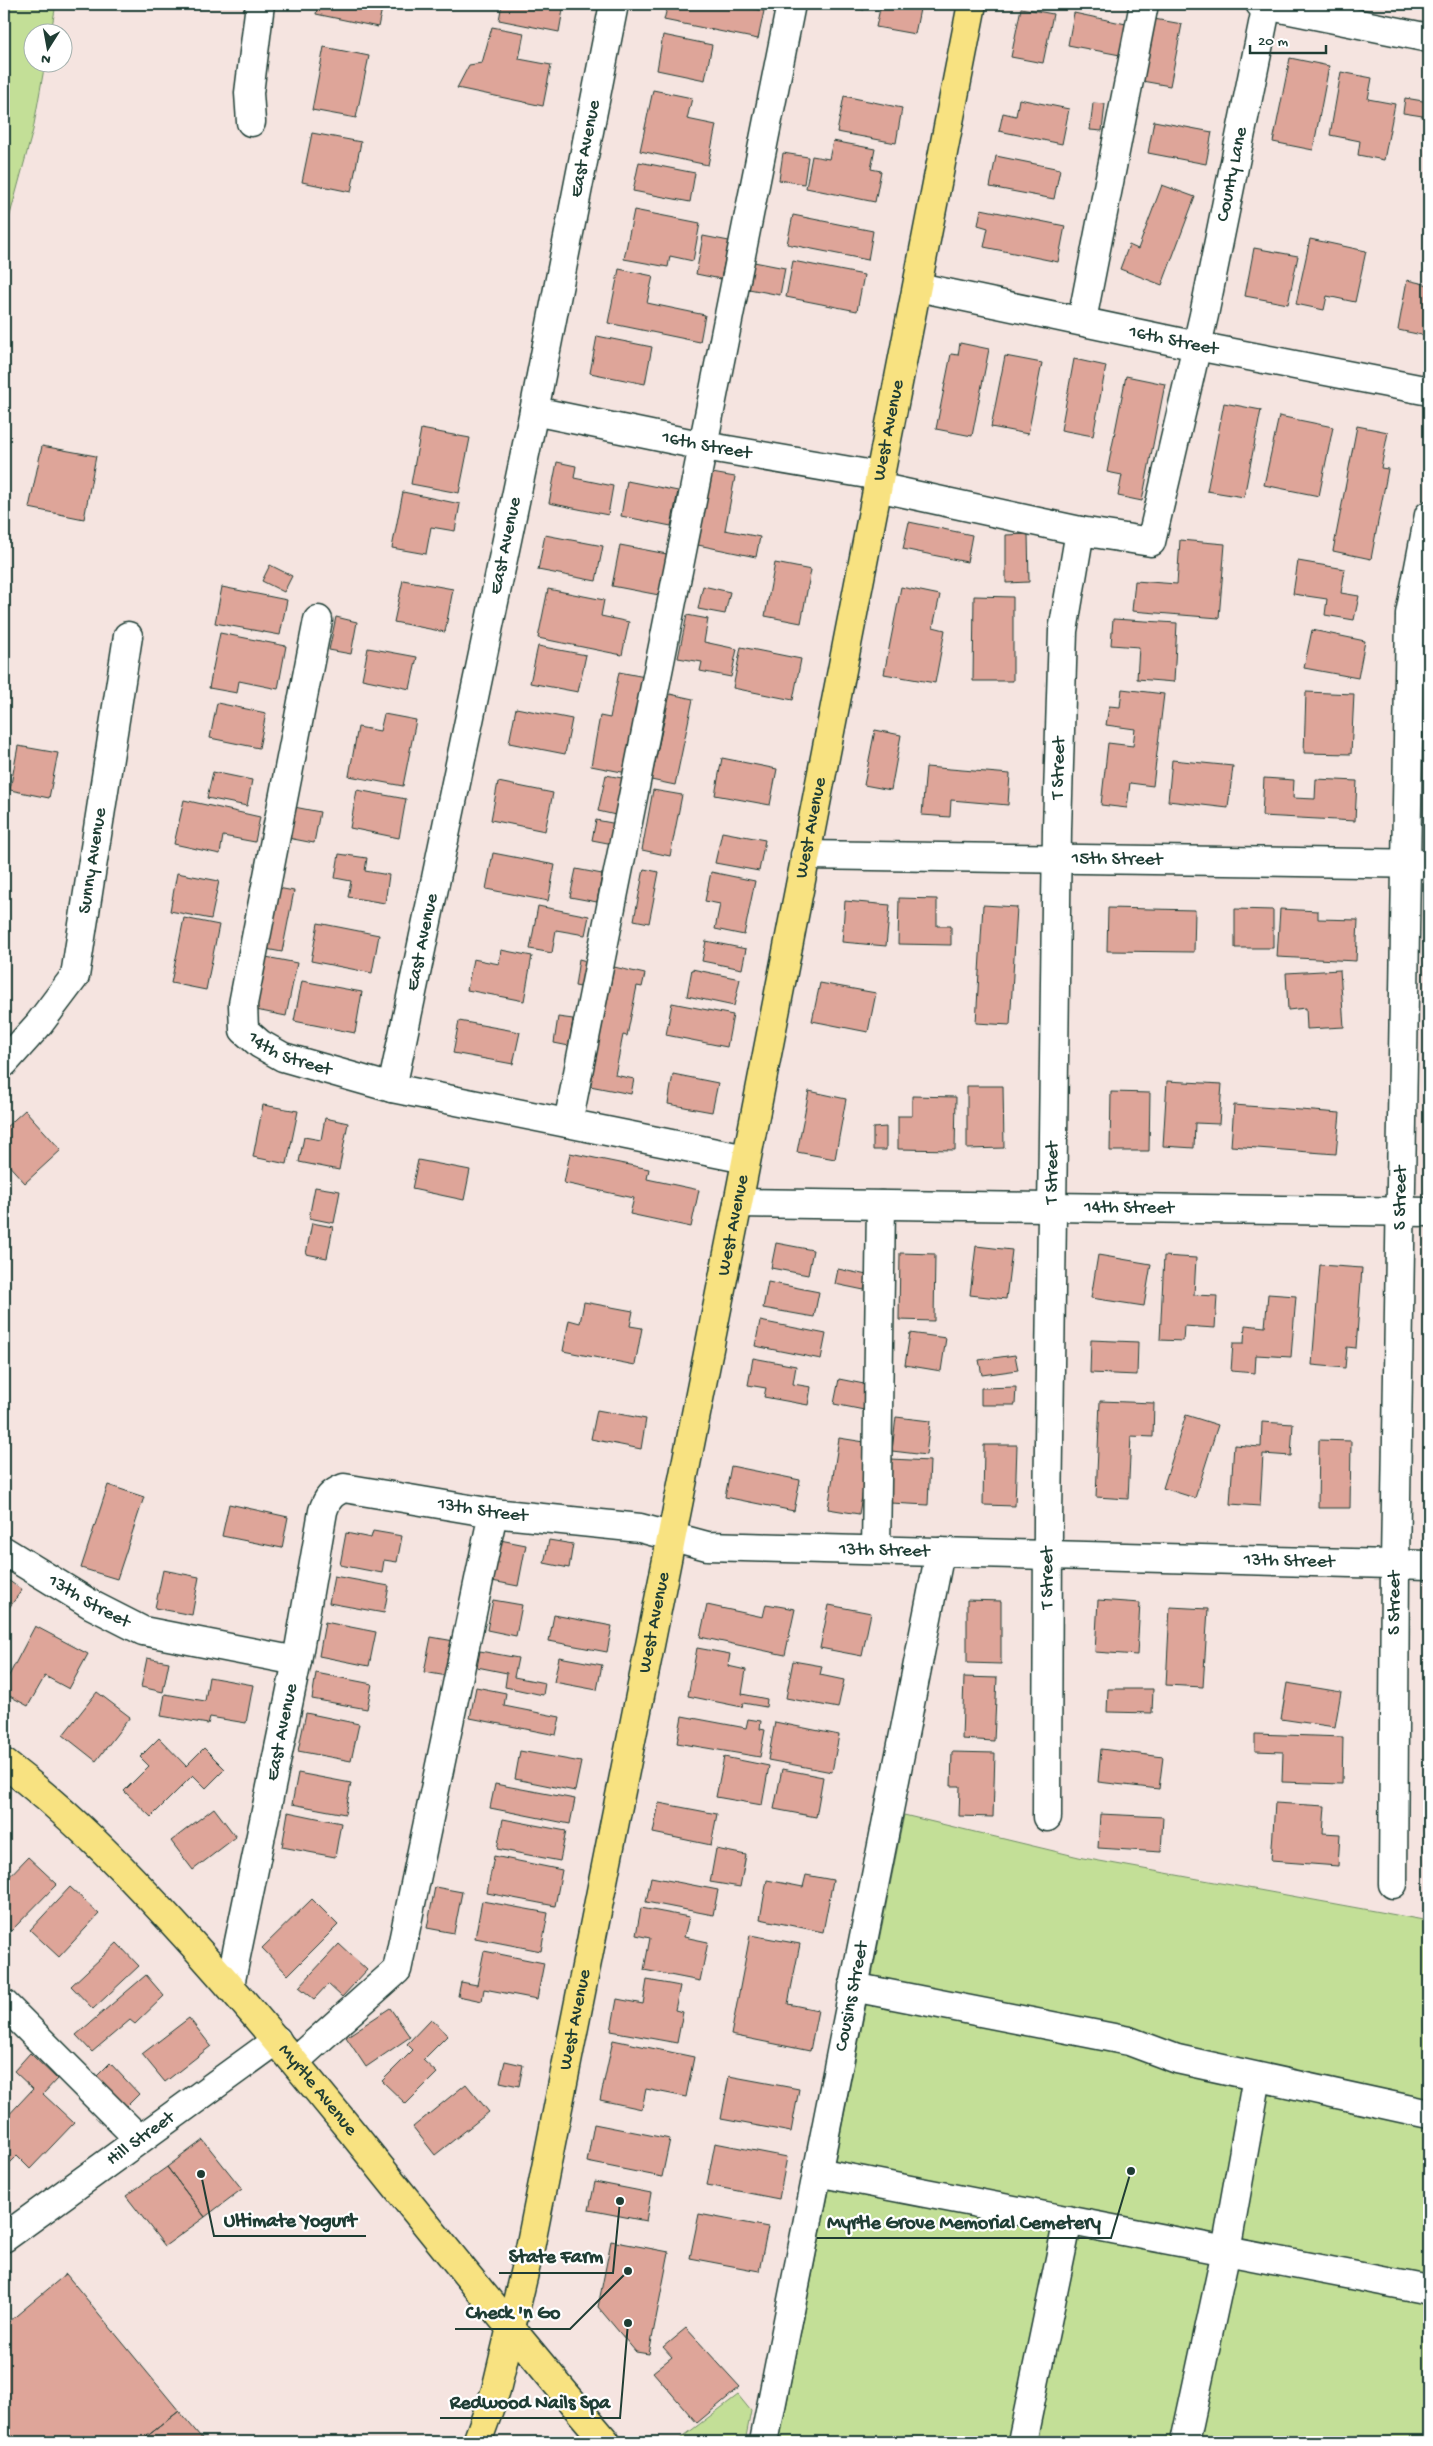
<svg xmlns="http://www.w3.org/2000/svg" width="1433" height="2446" font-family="'Gochi Hand',sans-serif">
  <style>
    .green { fill: #c3df97; stroke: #718e66 }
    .building { fill: #dea599; stroke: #1f3d34 }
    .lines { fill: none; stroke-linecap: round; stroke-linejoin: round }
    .minor-casing { stroke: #1f3d34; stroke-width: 31 }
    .major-casing { stroke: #1f3d34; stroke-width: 31 }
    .minor { stroke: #fff; stroke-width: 28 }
    .major { stroke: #f8e281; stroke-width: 28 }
    .labels { text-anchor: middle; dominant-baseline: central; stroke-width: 4.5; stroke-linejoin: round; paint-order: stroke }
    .street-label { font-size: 19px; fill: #1f3d34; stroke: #fff }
    .leader { fill: none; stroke: #1f3d34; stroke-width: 2 }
    .callout-dot { fill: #1f3d34; stroke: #fff; stroke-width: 2 }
    .callout-label { font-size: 20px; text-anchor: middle; font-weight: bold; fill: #1f3d34; stroke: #fff; stroke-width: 4.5; stroke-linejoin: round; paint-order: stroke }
  </style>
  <rect width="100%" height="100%" fill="#f5e4e0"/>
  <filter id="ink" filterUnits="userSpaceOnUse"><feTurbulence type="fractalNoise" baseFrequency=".02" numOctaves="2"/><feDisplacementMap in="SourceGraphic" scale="10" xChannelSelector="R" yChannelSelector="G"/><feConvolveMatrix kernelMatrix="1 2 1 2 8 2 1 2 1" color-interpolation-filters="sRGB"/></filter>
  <g filter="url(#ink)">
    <path class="green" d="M4 4H56L51 32H32V62L45 63 33 130 4 237Z
      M904 1815 1083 1858 1429 1921V2421L1421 2442H779Z
      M738 2395 751 2411 745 2442H676Z"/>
    <path class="building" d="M318 4H383L378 27 316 14Z
      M502 4H564L559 32 499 20Z
      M668 4H734L764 11 758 39 664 20Z
      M832 4H865L864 10Z
      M881 4H921L915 34 876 27Z
      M1021 8 1053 14 1043 63 1011 57Z
      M1074 13 1126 24 1120 55 1068 45Z
      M1154 19 1182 24 1170 86 1142 81Z
      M492 27 524 33 519 59 551 65 543 106 457 88 469 65 482 63Z
      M663 35 712 45 705 80 657 70Z
      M324 47 369 56 356 118 312 110Z
      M1290 58 1329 66 1313 150 1273 142Z
      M1341 72 1372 78 1368 99 1395 104 1384 160 1358 155 1360 141 1330 135Z
      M653 90 692 98 687 119 716 125 708 165 640 151Z
      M844 96 902 108 896 143 837 132Z
      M1405 98 1429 102V117L1403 113Z
      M1019 99 1069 109 1062 144 999 131 1003 113 1016 116Z
      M1093 103 1105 104 1102 131 1090 130Z
      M1154 121 1212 132 1206 164 1148 153Z
      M312 133 361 142 351 192 302 182Z
      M833 141 875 149 871 169 881 171 875 202 806 188 812 156 829 159Z
      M783 153 808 157 804 184 779 180Z
      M996 156 1060 169 1054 199 990 187Z
      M639 162 695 173 690 202 633 191Z
      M1162 185 1195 197 1162 285 1120 269 1129 245 1138 249Z
      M981 209 1065 226 1058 262 984 247 988 228 978 225Z
      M634 210 700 223 693 261 670 256 668 267 624 259Z
      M793 215 873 231 868 260 787 244Z
      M703 236 729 241 721 279 696 274Z
      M1310 239 1366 251 1355 302 1327 296 1324 310 1296 304Z
      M1254 248 1298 256 1288 304 1245 296Z
      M793 261 864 275 857 311 786 297Z
      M754 262 785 268 780 295 749 289Z
      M619 269 653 276 647 303 705 315 700 342 608 323Z
      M1407 280 1429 285V323L1427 336 1398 330Z
      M597 336 652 347 645 384 590 373Z
      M960 343 989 349 972 436 936 429 951 354 958 355Z
      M1005 356 1042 363 1028 434 991 427Z
      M1074 359 1106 366 1093 436 1061 430Z
      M1126 376 1165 384 1142 501 1118 496 1122 475 1107 472Z
      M1224 403 1261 410 1244 497 1207 491Z
      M1279 416 1333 427 1319 496 1264 485Z
      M1357 426 1388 432 1381 468 1388 469 1371 559 1333 551Z
      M421 429 470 438 459 493 411 484Z
      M42 446 96 456 84 519 29 508Z
      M557 462 576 466 574 478 613 486 608 515 549 503Z
      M712 473 735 477 725 530 760 537 756 557 698 545Z
      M627 481 678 491 671 526 621 516Z
      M403 492 460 504 455 531 431 527 426 554 392 548Z
      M909 522 972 535 967 562 903 549Z
      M1028 534 1029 582 1006 583V535Z
      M545 535 603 546 596 581 538 570Z
      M1180 540 1225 544 1219 618 1132 611 1135 581 1177 584Z
      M620 545 667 554 659 595 612 586Z
      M1298 561 1345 569 1341 593 1359 596 1354 620 1325 615 1327 599 1293 594Z
      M775 563 811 570 801 623 765 616Z
      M270 565 292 576 284 592 262 581Z
      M403 580 453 589 445 632 394 622Z
      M703 586 730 592 725 614 698 609Z
      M222 587 287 600 280 635 215 623Z
      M901 587 940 595 933 627 945 630 935 683 884 674Z
      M548 589 604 600 601 616 629 622 622 655 538 638Z
      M974 596 1013 597V681H973Z
      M687 615 708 619 704 642 737 649 731 677 700 671 702 662 678 658Z
      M336 617 357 622 351 654 329 650Z
      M1113 619 1177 623 1174 682 1137 679 1139 647 1111 645Z
      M1312 630 1365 641 1358 678 1304 668Z
      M220 633 286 646 278 689 239 681 237 693 209 688Z
      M538 646 586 655 578 692 530 683Z
      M741 647 801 659 793 700 733 688Z
      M368 648 417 657 410 689 362 679Z
      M619 672 645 677 627 773 591 766 600 716 610 718Z
      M1122 689 1164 694 1153 786 1130 783 1127 808 1101 805 1108 743 1133 746 1135 729 1106 725 1109 706 1120 707Z
      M1306 692 1354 694 1351 754 1304 753Z
      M670 694 693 699 675 785 651 780Z
      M217 703 266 713 259 748 210 738Z
      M516 708 572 719 565 754 509 743Z
      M384 714 416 720 403 786 349 776 358 727 380 731Z
      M875 730 901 735 891 790 864 785Z
      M18 746 58 753 49 798 10 790Z
      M722 758 777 769 770 805 715 795Z
      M1172 760 1233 766 1228 808 1168 801Z
      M926 767 1010 774 1008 805 951 800 950 817 922 815Z
      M213 772 252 780 247 806 207 798Z
      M606 775 627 779 620 816 598 811Z
      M1264 778 1294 780 1293 798 1315 799 1316 779 1357 781 1355 821 1262 816Z
      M498 782 553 793 545 831 491 820Z
      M357 790 406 799 399 838 350 828Z
      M653 790 682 795 670 856 642 850Z
      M184 800 260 817 255 842 223 836 220 854 174 844Z
      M294 807 320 812 314 843 288 838Z
      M596 820 617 824 613 844 592 840Z
      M722 832 765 840 759 871 715 863Z
      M493 853 555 865 548 901 486 889Z
      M339 854 367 858 365 871 389 875 385 903 348 897 351 881 335 878Z
      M576 869 602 874 597 902 570 897Z
      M644 869 659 872 649 923 634 920Z
      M711 872 755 881 744 935 715 929 720 904 705 901Z
      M177 873 219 881 211 919 170 911Z
      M278 888 294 891 282 952 266 949Z
      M899 898 937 899V926H951V945L898 944Z
      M845 901 890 905 886 946 842 942Z
      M983 905 1017 907 1010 1025 976 1023Z
      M538 906 589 916 585 935 556 930 552 953 530 949Z
      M1108 908 1195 910 1194 952 1107 951Z
      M1235 909 1273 910V948H1235Z
      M1280 909 1318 911V919L1358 920 1356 961 1277 957Z
      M184 918 219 925 206 990 171 983Z
      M318 923 379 935 372 973 311 961Z
      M706 941 746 949 742 969 702 961Z
      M501 950 532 956 524 1001 467 990 473 959 499 964Z
      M266 957 297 963 286 1016 256 1010Z
      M579 959 590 962 586 988 575 986Z
      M614 967 645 974 642 987 637 986 627 1036 623 1035 615 1075 634 1079 631 1094 590 1086Z
      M692 969 740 979 734 1006 687 996Z
      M1340 970 1344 1027 1307 1029 1306 1008 1288 1010 1286 973Z
      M302 981 362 992 355 1033 294 1021Z
      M820 983 876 993 868 1032 812 1021Z
      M672 1003 733 1015 727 1047 666 1035Z
      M558 1017 573 1019 569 1046 554 1043Z
      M459 1021 520 1032 513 1064 453 1053Z
      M673 1074 718 1083 712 1112 668 1104Z
      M1167 1081 1222 1084 1219 1124 1195 1123 1194 1148 1163 1146Z
      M967 1086H1003L1004 1148 967 1149Z
      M809 1091 846 1099 835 1159 797 1152Z
      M1111 1092 1150 1093 1149 1151H1110Z
      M912 1096 956 1097 955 1150 898 1149V1116H912Z
      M263 1105 298 1111 287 1164 253 1157Z
      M1234 1105 1340 1113 1336 1154 1231 1146Z
      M25 1110 61 1150 25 1183 4 1160V1129Z
      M325 1118 348 1123 339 1170 299 1162 304 1137 321 1140Z
      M886 1127V1150H873V1128Z
      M570 1153 649 1169 647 1179 699 1190 691 1227 630 1214 634 1198 564 1183Z
      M418 1160 470 1170 464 1200 412 1189Z
      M315 1187 340 1191 334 1223 309 1218Z
      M312 1223 333 1227 327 1258 306 1254Z
      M776 1243 813 1250 808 1275 771 1268Z
      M976 1246 1012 1250 1006 1299 970 1295Z
      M900 1253 935 1254 934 1321 899 1320Z
      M1098 1255 1151 1264 1144 1306 1091 1298Z
      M1164 1256 1196 1258 1194 1295 1217 1296 1215 1328 1184 1326 1183 1341 1160 1340Z
      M1320 1265 1362 1268 1356 1348 1347 1347 1345 1368 1312 1365Z
      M838 1269 867 1275 864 1290 835 1284Z
      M768 1282 819 1292 814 1317 763 1308Z
      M1268 1294 1296 1296 1291 1357 1256 1355 1255 1373 1231 1371 1233 1343H1244L1245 1325 1265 1327Z
      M584 1302 633 1311 630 1326 642 1328 635 1365 563 1351 569 1320 580 1323Z
      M760 1321 826 1334 821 1359 755 1346Z
      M910 1333 946 1338 941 1371 905 1365Z
      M1091 1340 1138 1342 1137 1375 1090 1373Z
      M1015 1355 1018 1370 982 1375 979 1360Z
      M753 1358 796 1366 793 1384 811 1387 808 1405 764 1397 766 1388 748 1385Z
      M839 1379 869 1385 864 1410 834 1404Z
      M1016 1387 1015 1405H981V1388Z
      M1100 1401 1154 1403 1153 1437 1131 1436 1128 1499 1096 1497Z
      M597 1410 646 1419 641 1449 591 1439Z
      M1186 1415 1218 1425 1195 1498 1163 1488Z
      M896 1417 930 1421 926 1455 892 1451Z
      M1262 1422 1293 1424 1291 1456 1263 1454 1260 1506 1230 1504 1234 1445 1261 1447Z
      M839 1438 871 1443 859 1514 828 1509Z
      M1319 1440 1351 1441 1350 1508H1318Z
      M984 1445H1017L1015 1506 983 1505Z
      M891 1459 930 1461 928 1505 890 1503Z
      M731 1466 800 1480 794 1511 725 1497Z
      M108 1485 144 1497 117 1579 81 1568Z
      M229 1504 288 1517 282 1548 222 1536Z
      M373 1531 402 1536 397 1562 384 1560 382 1573 340 1565 346 1533 371 1538Z
      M500 1540 526 1545 518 1586 492 1581Z
      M549 1540 573 1544 569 1568 544 1563Z
      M163 1570 199 1577 192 1615 155 1608Z
      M334 1576 389 1586 384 1613 329 1603Z
      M5 1578 22 1590 6 1612 4 1610Z
      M493 1600 522 1605 516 1636 487 1630Z
      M967 1600 1001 1601V1664L967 1663Z
      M1098 1600 1140 1603 1137 1655 1095 1652Z
      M766 1604 795 1609 785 1655 700 1637 707 1605 763 1617Z
      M829 1605 871 1613 862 1656 820 1648Z
      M1170 1607 1208 1609 1203 1687 1166 1685Z
      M554 1615 612 1626 607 1652 549 1641Z
      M325 1622 376 1632 369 1666 319 1656Z
      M35 1626 88 1654 69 1689 45 1676 28 1706 4 1693V1685Z
      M431 1637 454 1641 447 1676 424 1672Z
      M697 1648 730 1654 728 1666 746 1670 742 1694 767 1699 766 1707 743 1703 742 1707 688 1696Z
      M480 1651 518 1658 514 1677 545 1683 543 1695 505 1687 507 1673 477 1667Z
      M559 1657 602 1665 597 1690 554 1682Z
      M147 1658 169 1662 163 1692 141 1687Z
      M793 1661 822 1666 820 1675 844 1680 838 1708 786 1698Z
      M316 1673 372 1684 367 1709 312 1699Z
      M209 1677 253 1685 246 1723 210 1717 208 1724 161 1716 165 1694 205 1701Z
      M964 1677 997 1678 994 1741 962 1739Z
      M1287 1683 1341 1692 1335 1727 1281 1719Z
      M476 1687 506 1693 504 1706 560 1717 556 1735 470 1718Z
      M1108 1689H1153L1152 1713 1107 1712Z
      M97 1692 130 1717 96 1761 63 1735Z
      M306 1713 359 1724 351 1761 298 1751Z
      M682 1716 746 1728 748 1719 761 1721 760 1729 765 1730 760 1757 677 1743Z
      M775 1722 839 1735 832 1772 768 1760Z
      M1255 1734 1343 1737 1342 1784 1282 1782 1283 1752 1255 1751Z
      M159 1738 186 1766 204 1748 225 1769 206 1788 193 1775 151 1817 124 1791 149 1766 140 1757Z
      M1101 1749 1163 1757 1159 1789 1098 1782Z
      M520 1751 581 1762 575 1791 515 1779Z
      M952 1752 995 1753 993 1817 959 1816 960 1786H951Z
      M724 1757 769 1766 762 1805 716 1797Z
      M782 1769 823 1777 816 1817 774 1809Z
      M298 1773 351 1783 345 1814 292 1804Z
      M495 1784 575 1799 570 1824 490 1808Z
      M659 1803 717 1814 711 1845 653 1833Z
      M1275 1803 1325 1806 1323 1833 1340 1834 1338 1866 1271 1861Z
      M214 1808 236 1837 193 1870 171 1841Z
      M288 1812 341 1823 335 1857 282 1847Z
      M1100 1814 1163 1817 1161 1852 1098 1848Z
      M503 1819 566 1831 560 1861 497 1849Z
      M716 1849 746 1855 740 1887 710 1882Z
      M494 1856 562 1870 555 1906 487 1893Z
      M28 1857 57 1884 11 1931 4 1924V1882Z
      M806 1875 833 1880 823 1932 760 1919 767 1880 803 1887Z
      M651 1877 718 1890 713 1915 646 1902Z
      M70 1887 99 1914 59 1957 30 1930Z
      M435 1887 462 1892 454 1933 427 1928Z
      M312 1899 338 1925 288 1975 262 1948Z
      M482 1901 548 1913 541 1951 475 1938Z
      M641 1908 689 1917 684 1937 708 1942 700 1981 644 1970 650 1938 636 1935Z
      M750 1935 800 1944 788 2004 818 2010 810 2051 731 2035Z
      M117 1943 139 1966 93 2009 71 1986Z
      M339 1944 367 1970 342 1997 328 1984 314 1999 299 1987Z
      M484 1951 544 1963 537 1999 484 1989 482 2001 458 1996 461 1982 477 1985Z
      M146 1975 164 1996 135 2024 130 2020 92 2052 76 2035Z
      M647 1980 680 1986 675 2010 683 2012 677 2043 611 2031 617 1999 643 2004Z
      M390 2008 410 2037 366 2067 346 2037Z
      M189 2018 211 2046 165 2082 142 2054Z
      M431 2019 448 2035 423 2060 437 2073 406 2104 382 2081 413 2050 407 2044Z
      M613 2040 694 2057 686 2097 646 2089 642 2109 600 2100Z
      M30 2053 57 2079 43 2094 74 2123 30 2169 17 2156 4 2169V2120L33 2089 14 2071Z
      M505 2061 523 2065 519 2086 500 2082Z
      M110 2063 139 2094 126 2107 97 2076Z
      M729 2076 799 2089 791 2132 721 2119Z
      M466 2084 489 2112 435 2155 413 2127Z
      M594 2124 670 2139 662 2177 587 2162Z
      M203 2140 242 2189 205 2217 167 2167Z
      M715 2143 787 2157 779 2199 707 2185Z
      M167 2167 205 2217 165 2246 126 2196Z
      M595 2182 651 2193 646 2221 589 2210Z
      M699 2214 768 2227 759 2271 690 2258Z
      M611 2241 669 2252 649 2354 636 2352 598 2307Z
      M66 2274 179 2411 140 2442H4V2326Z
      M686 2328 740 2387 697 2423 653 2372 672 2357 663 2347Z
      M179 2411 205 2442H140Z"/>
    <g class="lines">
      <g class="minor-casing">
        <g id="minor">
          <path d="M1260 4 1429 38"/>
          <path d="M251 122 249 93 260 4"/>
          <path id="s1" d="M918 287 1197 346 1429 391"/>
          <path d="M1082 320 1144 4"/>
          <path id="s2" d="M534 411 704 446 879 476"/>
          <path d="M877 487 1080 531"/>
          <path id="s3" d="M318 620 243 1004 244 1030 260 1044 283 1057 392 1088 746 1159"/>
          <path id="s4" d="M805 855 1429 864"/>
          <path id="s5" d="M4 1063 39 1024 75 976 128 636"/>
          <path id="s6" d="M392 1088 534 411 614 4"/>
          <path d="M568 1123 791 4"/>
          <path id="s7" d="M738 1203 1429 1212"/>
          <path d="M876 1550 881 1205"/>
          <path id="s8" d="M4 1551 92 1605 143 1631 297 1661"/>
          <path id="s9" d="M1047 1817 1048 1520 1057 829 1063 631 1080 531 1151 542 1204 315 1267 4"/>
          <path id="s10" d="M1393 1884 1395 1564 1410 614 1429 515"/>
          <path id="s11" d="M230 1985 297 1661 323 1511C327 1499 331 1493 344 1488L493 1513 640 1528 707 1546 1429 1565"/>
          <path d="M853 1987 1129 2041 1177 2059 1429 2114"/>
          <path d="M4 2004 139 2139"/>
          <path d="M295 2061 397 1970 493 1513"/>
          <path d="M817 2172 1429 2290"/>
          <path id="s12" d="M4 2238 277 2040"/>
          <path id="s13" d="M764 2442 940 1552"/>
          <path d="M1022 2442 1068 2220"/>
          <path d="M1185 2442 1226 2251 1257 2077"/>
        </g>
      </g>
      <g class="major-casing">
        <g id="major">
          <path id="s14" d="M4 1763C67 1811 122 1867 176 1926 237 1992 294 2061 351 2131 435 2236 519 2340 606 2442"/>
          <path id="s15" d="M477 2442 496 2390 530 2248 738 1203 972 4"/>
        </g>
      </g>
      <use href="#minor" class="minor"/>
      <use href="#major" class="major"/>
    </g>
  </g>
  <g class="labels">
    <g class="street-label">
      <text stroke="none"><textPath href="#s6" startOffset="959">East Avenue</textPath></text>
      <text stroke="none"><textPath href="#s9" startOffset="1736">County Lane</textPath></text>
      <text stroke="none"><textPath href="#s1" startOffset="261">16th Street</textPath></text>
      <text stroke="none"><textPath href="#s15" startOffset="2054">West Avenue</textPath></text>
      <text stroke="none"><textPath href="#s2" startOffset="176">16th Street</textPath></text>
      <text stroke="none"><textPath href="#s6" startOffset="554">East Avenue</textPath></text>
      <text stroke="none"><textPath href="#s9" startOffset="1049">T Street</textPath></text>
      <text stroke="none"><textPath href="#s15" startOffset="1649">West Avenue</textPath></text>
      <text stroke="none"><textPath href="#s4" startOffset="312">15th Street</textPath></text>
      <text stroke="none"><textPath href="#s5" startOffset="229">Sunny Avenue</textPath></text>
      <text stroke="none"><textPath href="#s6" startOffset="149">East Avenue</textPath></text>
      <text stroke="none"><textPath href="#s3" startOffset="470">14th Street</textPath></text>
      <text stroke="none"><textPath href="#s9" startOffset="644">T Street</textPath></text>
      <text stroke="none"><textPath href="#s10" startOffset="686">S Street</textPath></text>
      <text stroke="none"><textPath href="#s7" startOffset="391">14th Street</textPath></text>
      <text stroke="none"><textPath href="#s15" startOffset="1244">West Avenue</textPath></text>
      <text stroke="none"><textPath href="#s11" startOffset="656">13th Street</textPath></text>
      <text stroke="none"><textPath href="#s11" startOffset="1061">13th Street</textPath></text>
      <text stroke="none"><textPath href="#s11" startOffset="1466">13th Street</textPath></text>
      <text stroke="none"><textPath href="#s9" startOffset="239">T Street</textPath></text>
      <text stroke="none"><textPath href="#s8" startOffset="99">13th Street</textPath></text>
      <text stroke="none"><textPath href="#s10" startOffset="281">S Street</textPath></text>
      <text stroke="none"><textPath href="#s15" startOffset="839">West Avenue</textPath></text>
      <text stroke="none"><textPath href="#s11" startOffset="258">East Avenue</textPath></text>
      <text stroke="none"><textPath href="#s13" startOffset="454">Cousins Street</textPath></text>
      <text stroke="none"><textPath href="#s15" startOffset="434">West Avenue</textPath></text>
      <text stroke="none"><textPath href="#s14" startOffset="454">Myrtle Avenue</textPath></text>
      <text stroke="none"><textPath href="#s12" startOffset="169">Hill Street</textPath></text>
    </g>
  </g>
  <path class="leader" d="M201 2174L214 2236H366M1131 2171L1111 2238H817M620 2201L613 2273H499M628 2271L570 2329H455M628 2323L620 2418H440"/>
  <g class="callout-dot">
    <circle cx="201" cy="2174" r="5"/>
    <circle cx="1131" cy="2171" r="5"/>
    <circle cx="620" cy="2201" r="5"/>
    <circle cx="628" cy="2271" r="5"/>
    <circle cx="628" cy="2323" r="5"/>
  </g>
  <g class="callout-label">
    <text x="290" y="2226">Ultimate Yogurt</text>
    <text x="964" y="2228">Myrtle Grove Memorial Cemetery</text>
    <text x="556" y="2262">State Farm</text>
    <text x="513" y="2318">Check 'n Go</text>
    <text x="530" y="2408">Redwood Nails Spa</text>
  </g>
  <rect width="1433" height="2446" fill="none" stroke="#fff" stroke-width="20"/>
  <rect x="10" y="10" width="1413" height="2426" fill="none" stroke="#1f3d34" stroke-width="2" filter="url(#ink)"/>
  <g transform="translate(48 48) rotate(191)"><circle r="24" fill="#ffffff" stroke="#a5b1ae"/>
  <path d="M0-4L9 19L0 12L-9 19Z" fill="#1f3d34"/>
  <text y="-8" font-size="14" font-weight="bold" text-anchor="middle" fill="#1f3d34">N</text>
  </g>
  <path d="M1250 45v8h76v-8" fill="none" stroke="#1f3d34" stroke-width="2.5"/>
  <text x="1258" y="45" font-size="15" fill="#1f3d34" stroke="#ffffff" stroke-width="4" paint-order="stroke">20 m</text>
</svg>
